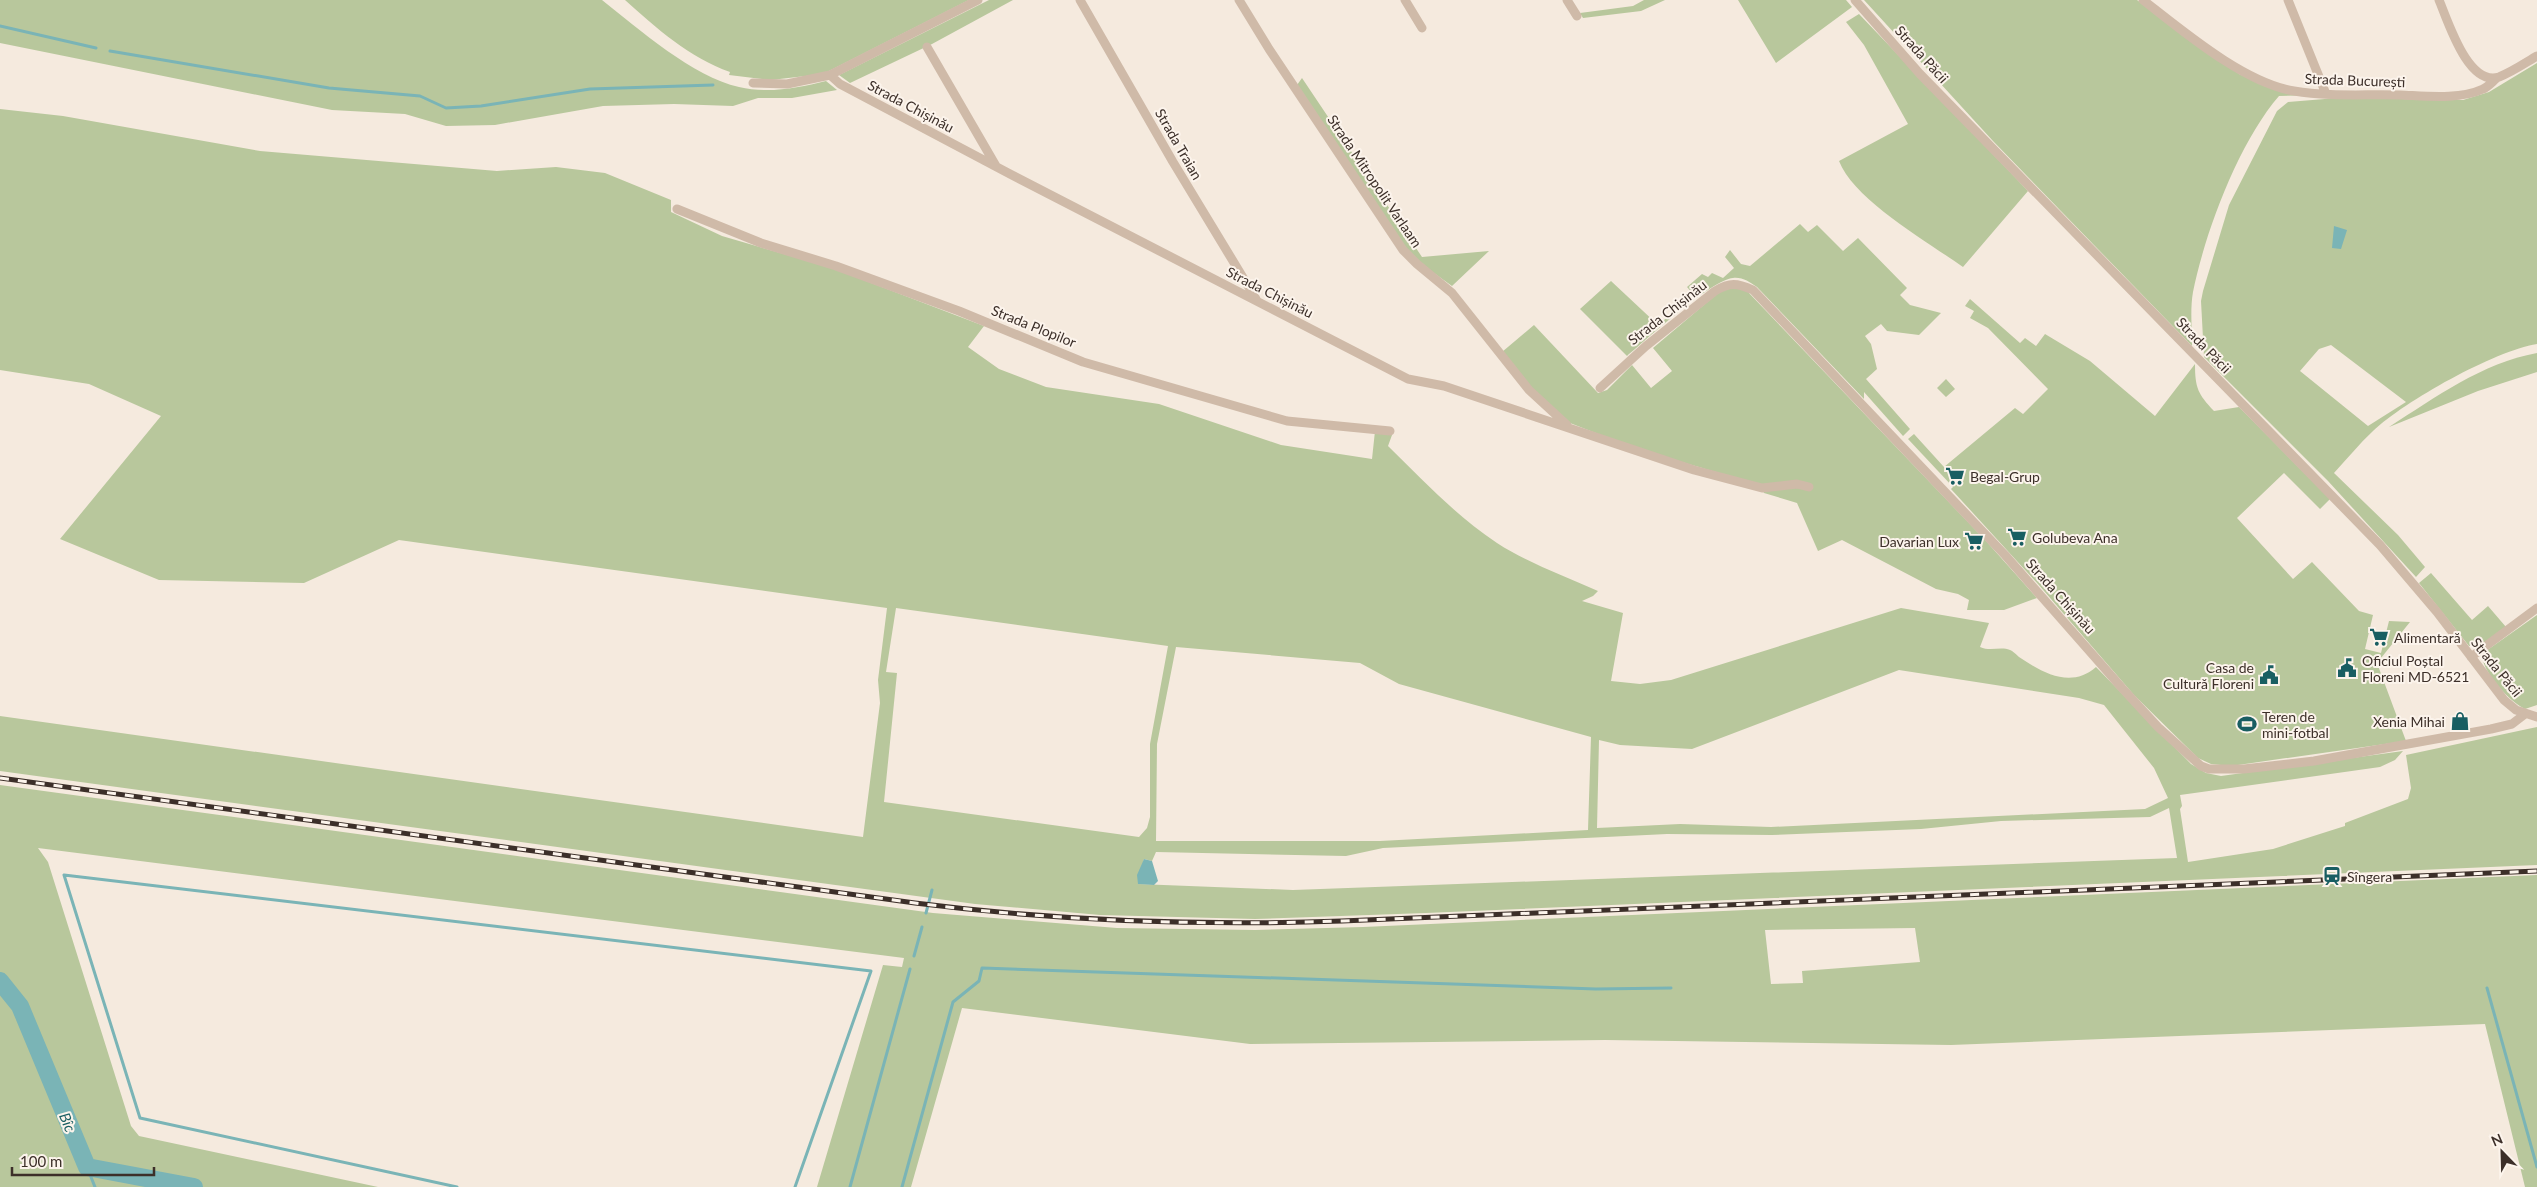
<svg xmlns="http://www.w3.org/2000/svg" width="2537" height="1187" font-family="Lato,sans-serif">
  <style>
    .green { fill: #b8c79c; fill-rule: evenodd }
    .water { fill: #7ab4b6 }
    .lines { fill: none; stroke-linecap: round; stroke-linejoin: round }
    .stream { stroke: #7ab4b6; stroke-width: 3 }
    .river { stroke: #7ab4b6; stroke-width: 18 }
    .minor { stroke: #cfbaa8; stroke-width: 9 }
    .rail-casing { stroke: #3c2f29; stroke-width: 5 }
    .rail { stroke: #fcf4ec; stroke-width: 3; stroke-dasharray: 9; stroke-linecap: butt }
    .labels { text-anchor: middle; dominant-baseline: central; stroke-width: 4; stroke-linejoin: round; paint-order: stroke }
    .street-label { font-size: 14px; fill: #3c2f29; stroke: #fcf4ec }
    .poi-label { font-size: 14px; fill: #3c2f29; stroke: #fcf4ec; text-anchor: start }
    .water-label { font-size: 15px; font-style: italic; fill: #195e62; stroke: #fcf4ec }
  </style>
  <rect width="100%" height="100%" fill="#f5eade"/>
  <path class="green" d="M0 0H602C639 29 693 77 739 87 768 94 798 88 826 81L837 90 792 98H758L733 106 674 104 603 106 495 125 446 126 405 114 332 110 0 43Z
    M625 0H969L823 74 771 80 729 75 730 72C690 58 656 28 625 0Z
    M989 0H1013L932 44 850 83 839 75Z
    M1644 0H1665L1641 11 1583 18 1580 13 1633 6Z
    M1738 0H1846L1852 7 1776 63Z
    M1864 0H2137L2239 74 2283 92 2317 95 2279 96C2239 142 2205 232 2193 292 2190 309 2192 329 2192 346L1993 141Z
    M1859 14 2028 191 1963 267C1928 242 1854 200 1839 161L1908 124 1864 45 1846 22Z
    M2537 63V344C2494 351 2405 401 2373 431 2359 444 2347 459 2334 473L2398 535 2425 567 2416 577 2328 481 2204 357 2201 301 2203 291 2229 205 2277 111 2288 102 2337 98 2463 100 2489 92ZM2331 345 2406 402 2368 426 2300 371 2319 349Z
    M1302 78 1422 257 1489 251 1452 286 1420 263 1406 249 1297 85Z
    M0 109 63 116 260 151 497 171 556 167 605 173 671 200V212L722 236 832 268 984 326 968 347 999 369 1046 387 1159 404 1281 445 1372 459 1375 431 1392 435 1388 446C1423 480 1456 516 1497 543 1528 563 1564 576 1598 591L1593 596 1582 601 1623 613 1611 681 1640 684 1671 680 1901 608 1989 623 1980 647C1991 652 2000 646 2010 650 2013 651 2017 655 2019 657 2043 673 2071 689 2096 667L2191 764 2206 773 2221 776 2403 751 2395 760 2380 767 2180 795 2182 806 2180 809 2188 862 2273 849 2345 826V823L2408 799 2411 788 2406 755 2537 727V865L1426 913 1255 919 1100 915 975 904 0 771V716L863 837 880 703 878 680 887 608 399 540 304 583 159 580 60 539 161 416 89 384 0 370ZM896 608 1168 646 1150 744V817L1147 828 1139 837 884 802 897 673 886 672ZM1176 647 1360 663 1399 684 1591 737 1588 830 1380 841H1156L1157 744ZM1899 670 2079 698 2104 705 2154 768 2168 798 2145 809 1771 827 1680 824 1597 828 1599 740 1620 745 1692 749ZM2169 808 2177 858 1293 890 1138 884 1144 859 1152 861 1156 852 1346 856 1383 848 1667 834 1772 835 1921 829 2001 821 2150 817Z
    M1800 224 1808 232 1817 225 1843 251 1858 238 1907 288 1900 295 1910 305 1941 313 1919 335 1887 331 1881 324 1865 336 1871 344 1877 369 1866 379 1910 429 1903 436 1864 392V399L1757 287C1749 282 1743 277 1733 278 1711 280 1646 340 1627 356L1580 309 1611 281 1658 325 1694 295 1687 287 1702 274 1708 277 1712 273 1723 278 1734 268 1725 257 1730 250 1741 264 1750 266Z
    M1729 287 1740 288 1748 292 1986 541 2037 598 2004 610H1967L1969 600 1958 594 1936 589 1842 540 1818 551 1797 503 1764 493 1760 485 1634 448 1570 423 1529 387 1502 352 1534 325 1598 393 1607 390 1632 365 1651 388 1672 371 1653 348 1718 293Z
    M1970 299 2020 343 2025 338 2036 346 2045 334 2090 361 2155 416 2195 364C2195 388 2198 394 2214 411L2239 407 2330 499 2320 509 2284 473 2237 518 2293 579 2312 562 2359 611 2373 615 2365 649 2381 653 2389 621 2410 622 2377 663 2406 741 2231 766 2211 764 2198 758 2134 695 2038 584 1951 489 1953 487 1908 439 1914 434 1944 467 2015 408 2023 414 2048 389 1988 328 1970 318 1974 311 1965 306Z
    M2537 353V372L2478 391 2389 427C2436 397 2482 363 2537 353Z
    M1946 379 1955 389 1946 397 1937 388Z
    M2431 573 2472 620 2488 606 2506 627 2486 643 2469 646 2419 583Z
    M2537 615V705L2525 709C2509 701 2485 675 2482 657L2486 651Z
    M0 785 933 913 1117 928 1255 930 1363 927 2537 875V1187H2525L2485 1024 1951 1045 1605 1040 1250 1044 962 1008 911 1187H817L883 965 902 967 904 958 38 848 48 862 131 1126 139 1136 378 1187H0ZM1915 928 1920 962 1802 971 1803 983 1771 984 1765 930Z"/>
  <path class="water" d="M2334 226 2347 230 2341 249 2332 248Z
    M1144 859 1152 861 1158 881 1154 885 1138 884 1137 875Z"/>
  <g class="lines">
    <path class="stream" d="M0 26 96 48
      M110 51 329 88 420 96 446 108 481 106 590 89 713 85
      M926 913 932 890
      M914 956 922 927
      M2487 988 2537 1167
      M87 1167 95 1187
      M457 1187 140 1118 64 875 871 971 795 1187
      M850 1187 910 969
      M902 1187 953 1002 979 981 982 968 1596 989 1671 988"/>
    <path class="river" d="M0 981 20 1006 87 1167 194 1187"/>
    <path class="minor" d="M1080 0 1173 162 1256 299
      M1239 0 1269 49 1403 250 1417 264 1452 293 1529 390 1567 425
      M1405 0 1422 28
      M1567 0 1577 16
      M1855 0 1920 74 2380 545 2437 612 2504 700 2516 710 2537 717
      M2143 0C2183 31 2244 83 2294 91 2329 97 2365 94 2400 95 2426 96 2459 100 2483 89 2488 87 2493 81 2497 78
      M2288 0 2326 94
      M2439 0C2448 21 2468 87 2499 77 2512 72 2525 63 2537 56
      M927 47 996 166
      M830 75 840 84 1010 174 1408 379 1444 386 1694 470 1762 488 1797 484 1809 487
      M753 83 787 84 830 75 978 0
      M677 209 761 243 836 266 959 311 1083 362 1287 421 1390 431
      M1600 388 1646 346 1715 291C1730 282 1737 283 1753 290L2005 555 2122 688 2158 727 2201 766 2209 769H2244L2314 761 2491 729 2512 724 2525 714
      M2471 657 2537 608"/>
    <g class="rail-casing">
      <path id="rail" d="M0 778 915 903C1057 921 1199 926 1342 921L2537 871"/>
    </g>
    <use href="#rail" class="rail"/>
  </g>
  <defs>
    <g id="supermarket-bare" transform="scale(1.5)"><path d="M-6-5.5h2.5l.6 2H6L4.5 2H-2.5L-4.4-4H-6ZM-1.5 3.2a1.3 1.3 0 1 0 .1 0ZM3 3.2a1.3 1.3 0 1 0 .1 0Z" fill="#195e62" stroke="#fcf4ec" stroke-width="2.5" paint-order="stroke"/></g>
    <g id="civic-bare" transform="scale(1.5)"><path d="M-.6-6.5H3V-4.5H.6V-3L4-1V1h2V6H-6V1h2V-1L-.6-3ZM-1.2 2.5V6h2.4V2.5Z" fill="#195e62" stroke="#fcf4ec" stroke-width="2.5" paint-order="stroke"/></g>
    <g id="shop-bare" transform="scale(1.5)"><path d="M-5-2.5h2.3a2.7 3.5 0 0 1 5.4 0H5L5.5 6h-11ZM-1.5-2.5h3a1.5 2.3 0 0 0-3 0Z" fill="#195e62" stroke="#fcf4ec" stroke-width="2.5" paint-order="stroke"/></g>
    <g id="stadium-bare" transform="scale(1.5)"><path d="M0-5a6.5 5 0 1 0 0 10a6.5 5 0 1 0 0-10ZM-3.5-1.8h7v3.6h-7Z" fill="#195e62" stroke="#fcf4ec" stroke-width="2.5" paint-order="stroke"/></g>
    <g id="station-bare" transform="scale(1.5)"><path d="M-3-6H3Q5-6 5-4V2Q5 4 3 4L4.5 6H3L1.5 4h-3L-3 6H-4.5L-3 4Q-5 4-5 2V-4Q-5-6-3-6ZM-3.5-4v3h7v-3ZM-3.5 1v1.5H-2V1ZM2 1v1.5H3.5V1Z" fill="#195e62" stroke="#fcf4ec" stroke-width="2.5" paint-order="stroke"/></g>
  </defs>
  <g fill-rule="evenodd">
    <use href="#supermarket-bare" x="1955" y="476"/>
    <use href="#supermarket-bare" x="2017" y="537"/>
    <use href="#supermarket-bare" x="1974" y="541"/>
    <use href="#supermarket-bare" x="2379" y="637"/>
    <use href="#civic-bare" x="2347" y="668"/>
    <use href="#civic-bare" x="2269" y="675"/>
    <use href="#shop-bare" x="2460" y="721"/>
    <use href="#stadium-bare" x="2247" y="724"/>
    <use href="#station-bare" x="2332" y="876"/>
  </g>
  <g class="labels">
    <g class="street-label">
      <text transform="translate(1922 54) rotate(48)">Strada Păcii</text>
      <text transform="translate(2355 80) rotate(2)">Strada București</text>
      <text transform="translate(911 106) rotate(28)">Strada Chișinău</text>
      <text transform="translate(1179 144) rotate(60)">Strada Traian</text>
      <text transform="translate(1375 181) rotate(56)">Strada Mitropolit Varlaam</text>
      <text transform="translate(1270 292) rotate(27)">Strada Chișinău</text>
      <text transform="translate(1667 312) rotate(-38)">Strada Chișinău</text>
      <text transform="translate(1034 326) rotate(22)">Strada Plopilor</text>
      <text transform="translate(2204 345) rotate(46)">Strada Păcii</text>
      <text transform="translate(2061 596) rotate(48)">Strada Chișinău</text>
      <text transform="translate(2497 667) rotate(51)">Strada Păcii</text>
    </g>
    <g class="poi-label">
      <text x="1970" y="476">Begal-Grup</text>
      <text x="2032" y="537">Golubeva Ana</text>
      <text x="1959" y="541" text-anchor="end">Davarian Lux</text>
      <text x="2394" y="637">Alimentară</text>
      <text x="2362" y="660">Oficiul Poștal<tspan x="2362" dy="16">Floreni MD-6521</tspan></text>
      <text x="2254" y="667" text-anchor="end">Casa de<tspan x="2254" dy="16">Cultură Floreni</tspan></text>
      <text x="2262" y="716">Teren de<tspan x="2262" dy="16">mini-fotbal</tspan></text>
      <text x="2445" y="721" text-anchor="end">Xenia Mihai</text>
      <text x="2347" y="876">Sîngera</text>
    </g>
    <g class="water-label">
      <text transform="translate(68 1122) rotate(67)">Bîc</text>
    </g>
  </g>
  <g transform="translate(2502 1152) rotate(337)" stroke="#fcf4ec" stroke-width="4" paint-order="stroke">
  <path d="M0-4L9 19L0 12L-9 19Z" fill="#3c2f29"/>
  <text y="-8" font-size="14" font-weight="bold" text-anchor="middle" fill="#3c2f29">N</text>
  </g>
  <path d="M12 1167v8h142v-8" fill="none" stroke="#3c2f29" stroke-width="2.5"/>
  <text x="20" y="1167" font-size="15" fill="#3c2f29" stroke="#fcf4ec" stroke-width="4" paint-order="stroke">100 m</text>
</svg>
